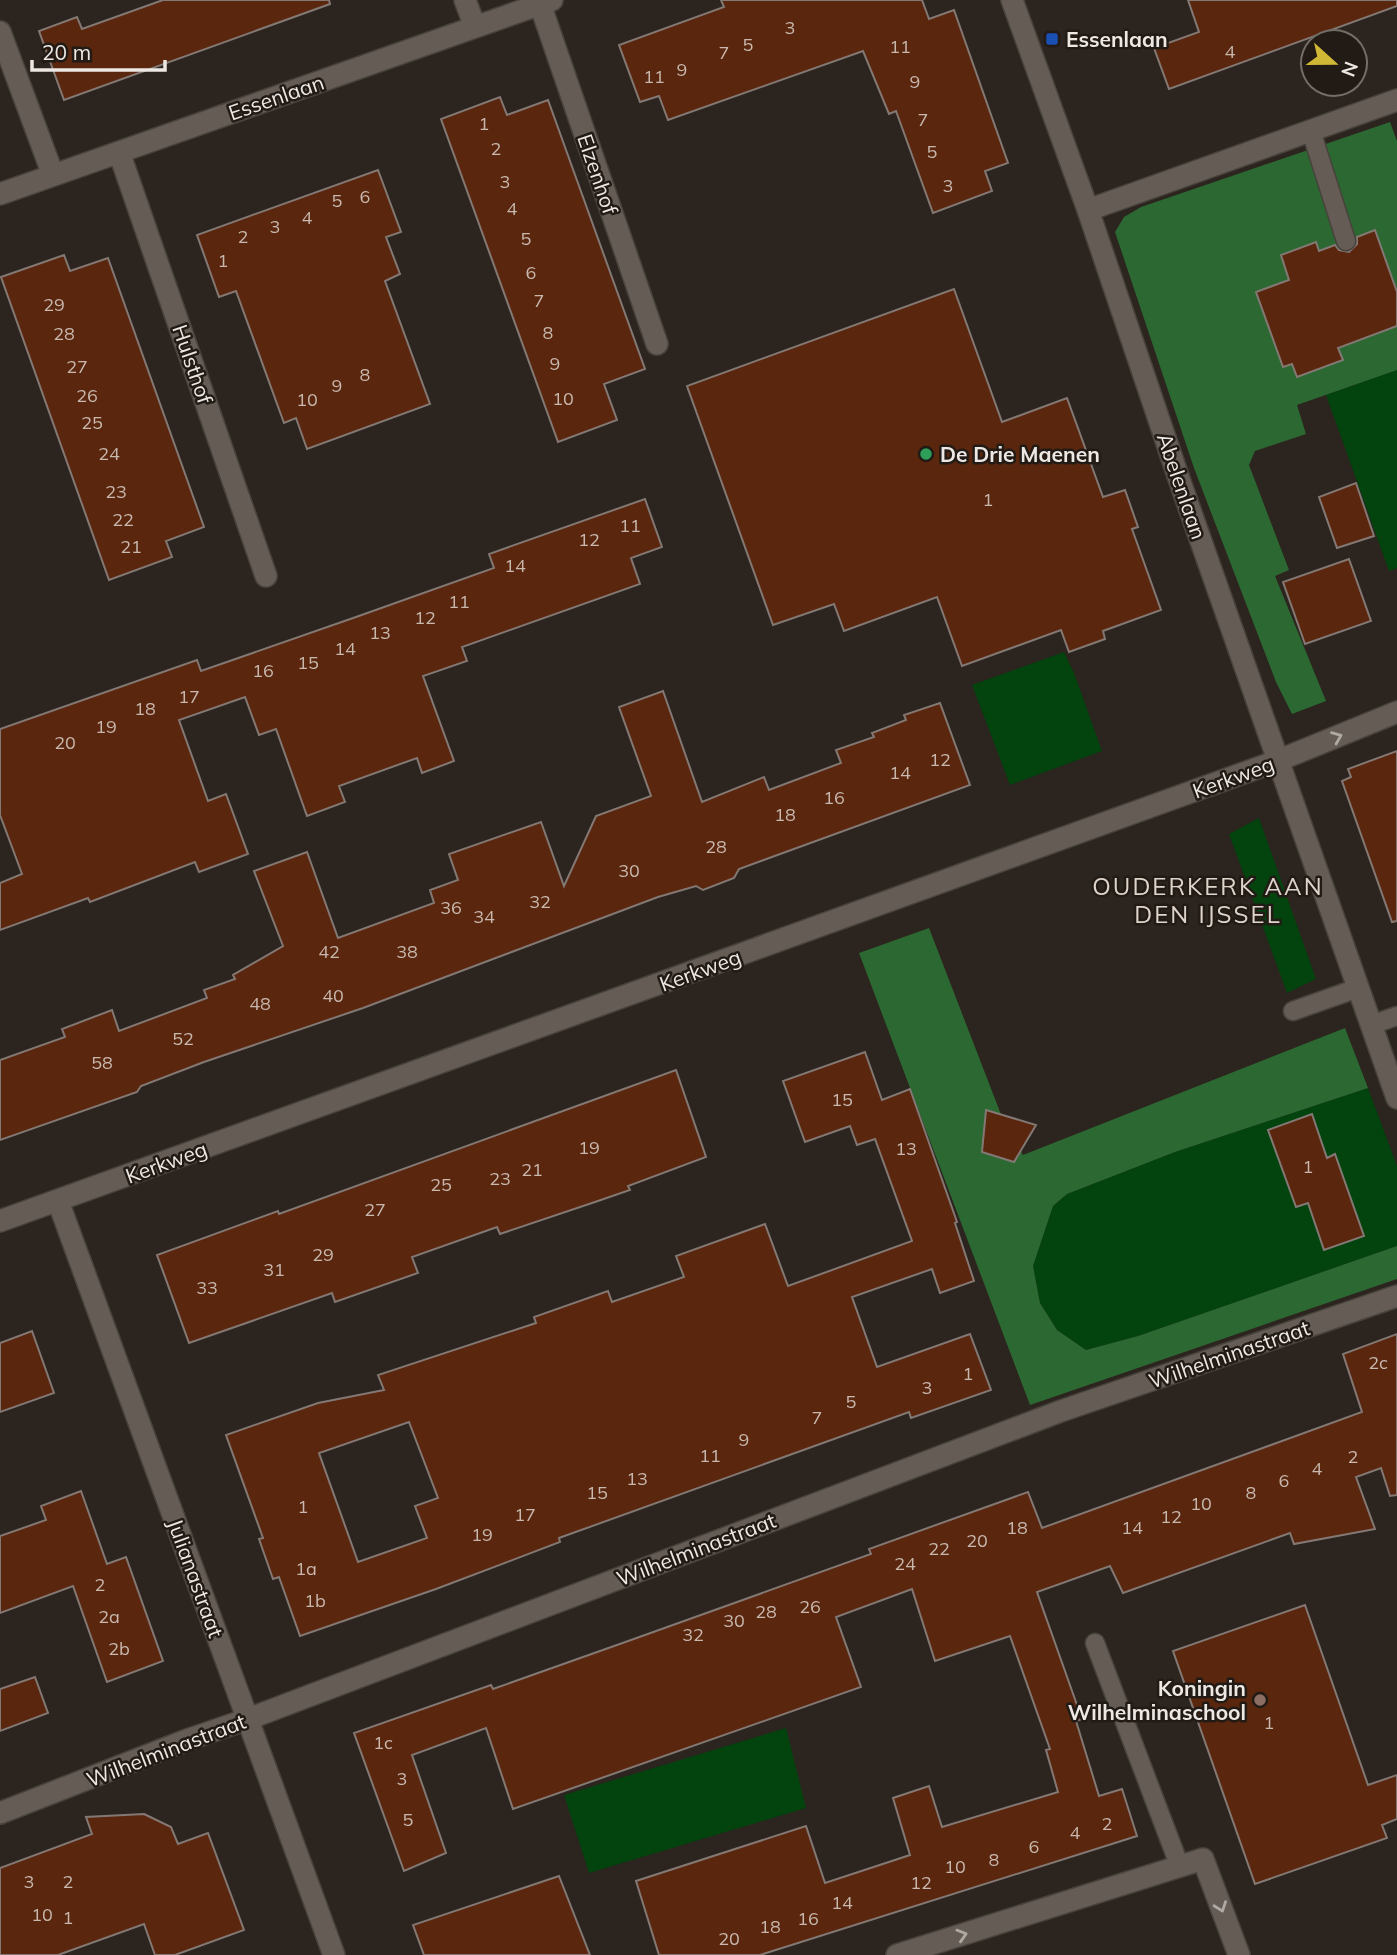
<svg xmlns="http://www.w3.org/2000/svg" width="1397" height="1955" font-family="Mulish,sans-serif">
  <style>
    .green { fill: #02430e }
    .forest { fill: #2c6831 }
    .building { fill: #5a260e; stroke: #837873; stroke-width: 2; fill-rule: evenodd }
    .lines { fill: none; stroke-linecap: round; stroke-linejoin: round }
    .service-casing { stroke: #48423d; stroke-width: 21 }
    .minor-casing { stroke: #48423d; stroke-width: 24 }
    .tertiary-casing { stroke: #48423d; stroke-width: 24 }
    .service { stroke: #645c55; stroke-width: 18 }
    .minor { stroke: #645c55; stroke-width: 21 }
    .tertiary { stroke: #645c55; stroke-width: 21 }
    .oneway { stroke: #afa9a4 }
    .transit-dot { fill: #1a4fb4; stroke: #221b15; stroke-width: 2.5 }
    .leisure-dot { fill: #2e9e5b; stroke: #221b15; stroke-width: 2.5 }
    .education-dot { fill: #8d6e63; stroke: #221b15; stroke-width: 2.5 }
    .labels { text-anchor: middle; dominant-baseline: central; stroke-width: 5; stroke-linejoin: round; paint-order: stroke }
    .number-label { font-size: 18px; fill: #c8b8ae }
    .poi-label { font-size: 21px; font-weight: bold; fill: #ede8e4; stroke: #221b15; text-anchor: start }
    .street-label { font-size: 21px; fill: #ede8e4; stroke: #221b15 }
    .quarter-label { font-size: 24px; letter-spacing: 2px; fill: #ded4cb; stroke: #221b15 }
  </style>
  <rect width="100%" height="100%" fill="#2c241e"/>
  <path class="green" d="M1397 370V568L1389 571 1326 395Z
    M1064 652 1074 673 1102 751 1010 785 972 685Z
    M1259 818 1316 979 1287 993 1229 834Z
    M1368 1088 1397 1166V1246L1138 1336 1086 1350 1057 1330 1040 1303 1033 1266 1053 1206 1067 1194 1175 1152Z
    M786 1728 806 1808 589 1873 564 1795Z"/>
  <path class="forest" d="M1390 122 1397 141V370L1297 405 1306 434 1255 451 1249 465 1289 570 1275 576 1326 701 1292 714 1276 682 1194 468 1115 232 1124 217 1141 207Z
    M929 928 1002 1117 1023 1155 1345 1028 1368 1088 1175 1152 1067 1194 1053 1206 1033 1266 1040 1303 1057 1330 1086 1350 1138 1336 1397 1246V1279L1030 1405 859 953Z"/>
  <path class="building" d="M163 0H329L330 4 64 100 39 31 77 17 82 29Z
    M721 0H922L929 19 954 10 1008 163 985 171 992 191 933 213 896 111 889 114 863 51 668 120 659 96 640 102 619 45 724 7Z
    M1188 0H1397V6L1169 89 1154 48 1199 32Z
    M500 97 507 115 548 100 645 369 604 384 617 420 558 442 441 119Z
    M378 170 401 232 386 237 400 274 385 281 430 404 307 449 296 418 284 423 236 291 219 297 197 235Z
    M1375 230 1397 292V326L1338 348 1343 360 1297 377 1292 364 1283 367 1256 292 1289 280 1281 255 1316 242 1319 251 1335 245 1339 250 1349 252 1357 244V237Z
    M64 255 70 271 108 258 204 527 166 541 172 557 109 580 1 277Z
    M954 289 1002 422 1067 398 1103 497 1125 490 1138 527 1132 529 1161 610 1103 631 1105 639 1069 652 1061 630 962 666 937 597 844 631 834 604 773 625 687 386Z
    M1356 483 1374 536 1337 548 1319 497Z
    M645 499 662 547 631 558 640 584 462 647 467 661 423 676 454 761 422 773 417 758 339 786 345 802 307 816 276 729 259 735 245 697 179 720 208 801 226 794 248 854 199 872 195 862 90 902 88 898 0 930V883L22 874 0 815V729L197 660 201 671 356 617 494 568 489 554Z
    M1349 559 1371 621 1305 644 1283 582Z
    M663 691 702 802 764 777 769 790 841 763 836 750 874 737 872 733 906 720 904 715 940 703 970 785 739 869 734 878 703 890 696 886 658 897 363 1008 204 1062 141 1086 137 1092 0 1140V1060L65 1037 62 1029 112 1010 119 1031 207 998 204 990 235 979 233 975 283 946 254 871 307 852 338 938 434 903 430 890 458 880 449 854 541 822 564 886 596 816 651 796 619 707Z
    M1397 751V921L1392 922 1342 781 1351 777 1348 769Z
    M865 1052 882 1100 910 1089 957 1222 955 1223 974 1281 940 1293 932 1269 852 1297 877 1367 970 1334 991 1390 911 1418 909 1412 559 1538 560 1542 436 1589 300 1636 279 1577 273 1579 259 1539 263 1538 226 1435 318 1403 384 1390 378 1375 536 1323 534 1317 608 1291 612 1302 684 1277 676 1256 765 1224 788 1286 912 1241 875 1139 857 1145 850 1126 805 1142 783 1081ZM409 1422 438 1498 415 1506 427 1538 358 1562 319 1453Z
    M676 1070 706 1157 628 1186 630 1190 595 1202 500 1234 497 1227 412 1257 418 1273 335 1302 332 1293 189 1343 157 1255 278 1211 279 1214Z
    M986 1110 1036 1125 1014 1162 982 1152Z
    M1312 1114 1327 1158 1335 1154 1364 1236 1324 1250 1308 1203 1296 1207 1268 1130Z
    M32 1331 54 1393 0 1412V1343Z
    M1397 1334V1495L1390 1496 1381 1468 1356 1477 1375 1529 1294 1544 1290 1533 1123 1593 1110 1566 1037 1592 1082 1719 1076 1721 1099 1796 1122 1789 1137 1836 760 1955H659L636 1881 806 1826 825 1883 910 1855 893 1798 929 1786 942 1827 1058 1792 1046 1750 1050 1749 1010 1636 935 1661 912 1589 836 1617 861 1687 513 1809 486 1728 412 1755 446 1853 404 1871 354 1733 491 1685 493 1689 631 1640 871 1554 869 1549 1028 1492 1042 1528 1362 1412 1343 1354Z
    M81 1491 107 1564 126 1557 163 1661 107 1682 73 1586 0 1613V1536L46 1520 41 1506Z
    M1305 1605 1368 1785 1397 1775V1819L1382 1825 1387 1838 1255 1884 1173 1651Z
    M35 1677 48 1713 0 1731V1689Z
    M144 1814 171 1827 178 1844 208 1833 244 1930 175 1955H155L144 1924 58 1955H0V1868L92 1834 86 1817Z
    M559 1876 590 1955H424L413 1925Z"/>
  <g class="lines">
    <g class="service-casing">
      <path id="service" d="M1311 131 1346 241
        M1293 1011 1358 988
        M1371 1025 1397 1016
        M1095 1643 1180 1867"/>
    </g>
    <g class="minor-casing">
      <path id="minor" d="M465 0 475 27
        M540 4 657 344
        M0 32 53 175
        M119 152 266 576
        M0 194 552 0
        M1088 210 1397 100
        M1277 761 1397 712
        M58 1201 334 1955
        M0 1813 187 1740 248 1719 1061 1411 1397 1296
        M897 1955 1203 1859 1239 1955"/>
    </g>
    <g class="tertiary-casing">
      <path id="tertiary" d="M1012 0 1088 210 1178 476 1397 1098
        M0 1221 1277 761"/>
    </g>
    <use href="#service" class="service"/>
    <use href="#minor" class="minor"/>
    <use href="#tertiary" class="tertiary"/>
  </g>
  <defs><path id="oneway-chevron" d="M-2-3.5L2.5 0L-2 3.5" fill="none" stroke-width="1.6" stroke-linecap="round" stroke-linejoin="round" transform="scale(1.75)"/></defs>
  <g class="oneway">
    <use href="#oneway-chevron" transform="translate(1337 737) rotate(-22)"/>
    <use href="#oneway-chevron" transform="translate(1221 1907) rotate(70)"/>
    <use href="#oneway-chevron" transform="translate(962 1935) rotate(-17)"/>
  </g>
  <rect class="transit-dot" x="1045" y="32" width="14" height="14" rx="3.5"/>
  <circle class="leisure-dot" cx="926" cy="454" r="7"/>
  <circle class="education-dot" cx="1260" cy="1700" r="7"/>
  <g class="labels">
    <g class="number-label">
      <text x="790" y="27">3</text>
      <text x="748" y="44">5</text>
      <text x="900" y="46">11</text>
      <text x="1230" y="51">4</text>
      <text x="724" y="52">7</text>
      <text x="682" y="69">9</text>
      <text x="654" y="76">11</text>
      <text x="915" y="81">9</text>
      <text x="923" y="119">7</text>
      <text x="484" y="123">1</text>
      <text x="496" y="148">2</text>
      <text x="932" y="151">5</text>
      <text x="505" y="181">3</text>
      <text x="948" y="185">3</text>
      <text x="365" y="196">6</text>
      <text x="337" y="200">5</text>
      <text x="512" y="208">4</text>
      <text x="307" y="217">4</text>
      <text x="275" y="226">3</text>
      <text x="243" y="236">2</text>
      <text x="526" y="238">5</text>
      <text x="223" y="260">1</text>
      <text x="531" y="272">6</text>
      <text x="539" y="300">7</text>
      <text x="54" y="304">29</text>
      <text x="548" y="332">8</text>
      <text x="64" y="333">28</text>
      <text x="555" y="363">9</text>
      <text x="77" y="366">27</text>
      <text x="365" y="374">8</text>
      <text x="337" y="385">9</text>
      <text x="87" y="395">26</text>
      <text x="563" y="398">10</text>
      <text x="307" y="399">10</text>
      <text x="92" y="422">25</text>
      <text x="109" y="453">24</text>
      <text x="116" y="491">23</text>
      <text x="988" y="499">1</text>
      <text x="123" y="519">22</text>
      <text x="630" y="525">11</text>
      <text x="589" y="539">12</text>
      <text x="131" y="546">21</text>
      <text x="515" y="565">14</text>
      <text x="459" y="601">11</text>
      <text x="425" y="617">12</text>
      <text x="380" y="632">13</text>
      <text x="345" y="648">14</text>
      <text x="308" y="662">15</text>
      <text x="263" y="670">16</text>
      <text x="189" y="696">17</text>
      <text x="145" y="708">18</text>
      <text x="106" y="726">19</text>
      <text x="65" y="742">20</text>
      <text x="940" y="759">12</text>
      <text x="900" y="772">14</text>
      <text x="834" y="797">16</text>
      <text x="785" y="814">18</text>
      <text x="716" y="846">28</text>
      <text x="629" y="870">30</text>
      <text x="540" y="901">32</text>
      <text x="451" y="907">36</text>
      <text x="484" y="916">34</text>
      <text x="329" y="951">42</text>
      <text x="407" y="951">38</text>
      <text x="333" y="995">40</text>
      <text x="260" y="1003">48</text>
      <text x="183" y="1038">52</text>
      <text x="102" y="1062">58</text>
      <text x="842" y="1099">15</text>
      <text x="589" y="1147">19</text>
      <text x="906" y="1148">13</text>
      <text x="1308" y="1166">1</text>
      <text x="532" y="1169">21</text>
      <text x="500" y="1178">23</text>
      <text x="441" y="1184">25</text>
      <text x="375" y="1209">27</text>
      <text x="323" y="1254">29</text>
      <text x="274" y="1269">31</text>
      <text x="207" y="1287">33</text>
      <text x="1378" y="1362">2c</text>
      <text x="968" y="1373">1</text>
      <text x="927" y="1387">3</text>
      <text x="851" y="1401">5</text>
      <text x="817" y="1417">7</text>
      <text x="744" y="1439">9</text>
      <text x="710" y="1455">11</text>
      <text x="1353" y="1456">2</text>
      <text x="1317" y="1468">4</text>
      <text x="637" y="1478">13</text>
      <text x="1284" y="1480">6</text>
      <text x="597" y="1492">15</text>
      <text x="1251" y="1492">8</text>
      <text x="1201" y="1503">10</text>
      <text x="303" y="1506">1</text>
      <text x="525" y="1514">17</text>
      <text x="1171" y="1516">12</text>
      <text x="1017" y="1527">18</text>
      <text x="1132" y="1527">14</text>
      <text x="482" y="1534">19</text>
      <text x="977" y="1540">20</text>
      <text x="939" y="1548">22</text>
      <text x="905" y="1563">24</text>
      <text x="306" y="1568">1a</text>
      <text x="100" y="1584">2</text>
      <text x="315" y="1600">1b</text>
      <text x="810" y="1606">26</text>
      <text x="766" y="1611">28</text>
      <text x="109" y="1616">2a</text>
      <text x="734" y="1620">30</text>
      <text x="693" y="1634">32</text>
      <text x="119" y="1648">2b</text>
      <text x="1269" y="1722">1</text>
      <text x="383" y="1742">1c</text>
      <text x="402" y="1778">3</text>
      <text x="408" y="1819">5</text>
      <text x="1107" y="1823">2</text>
      <text x="1075" y="1832">4</text>
      <text x="1034" y="1846">6</text>
      <text x="994" y="1859">8</text>
      <text x="955" y="1866">10</text>
      <text x="29" y="1881">3</text>
      <text x="68" y="1881">2</text>
      <text x="921" y="1882">12</text>
      <text x="842" y="1902">14</text>
      <text x="42" y="1914">10</text>
      <text x="68" y="1917">1</text>
      <text x="808" y="1918">16</text>
      <text x="770" y="1926">18</text>
      <text x="729" y="1938">20</text>
    </g>
    <g class="poi-label">
      <text x="1066" y="39">Essenlaan</text>
      <text x="940" y="454">De Drie Maenen</text>
      <text x="1246" y="1688" text-anchor="end">Koningin<tspan x="1246" dy="24">Wilhelminaschool</tspan></text>
    </g>
    <g class="street-label">
      <text transform="translate(276 97) rotate(-19)">Essenlaan</text>
      <text transform="translate(598 174) rotate(71)">Elzenhof</text>
      <text transform="translate(193 364) rotate(71)">Hulsthof</text>
      <text transform="translate(1182 486) rotate(71)">Abelenlaan</text>
      <text transform="translate(1233 777) rotate(-20)">Kerkweg</text>
      <text transform="translate(700 970) rotate(-20)">Kerkweg</text>
      <text transform="translate(166 1162) rotate(-20)">Kerkweg</text>
      <text transform="translate(1229 1354) rotate(-19)">Wilhelminastraat</text>
      <text transform="translate(696 1549) rotate(-21)">Wilhelminastraat</text>
      <text transform="translate(196 1578) rotate(70)">Julianastraat</text>
      <text transform="translate(166 1750) rotate(-21)">Wilhelminastraat</text>
    </g>
    <g class="quarter-label">
      <text x="1208" y="886">OUDERKERK AAN<tspan x="1208" dy="28">DEN IJSSEL</tspan></text>
    </g>
  </g>
  <g transform="translate(1334 63) rotate(111)"><circle r="33" fill="#221b15" stroke="#736d68" stroke-width="2"/>
  <path d="M0-5L12 26L0 18L-12 26Z" fill="#d1b736"/>
  <text y="-10" font-size="19" font-weight="bold" text-anchor="middle" fill="#ede8e4">N</text>
  </g>
  <path d="M32 60v10h133v-10" fill="none" stroke="#ede8e4" stroke-width="3.5"/>
  <text x="42" y="60" font-size="21" fill="#ede8e4" stroke="#221b15" stroke-width="5" paint-order="stroke">20 m</text>
</svg>
